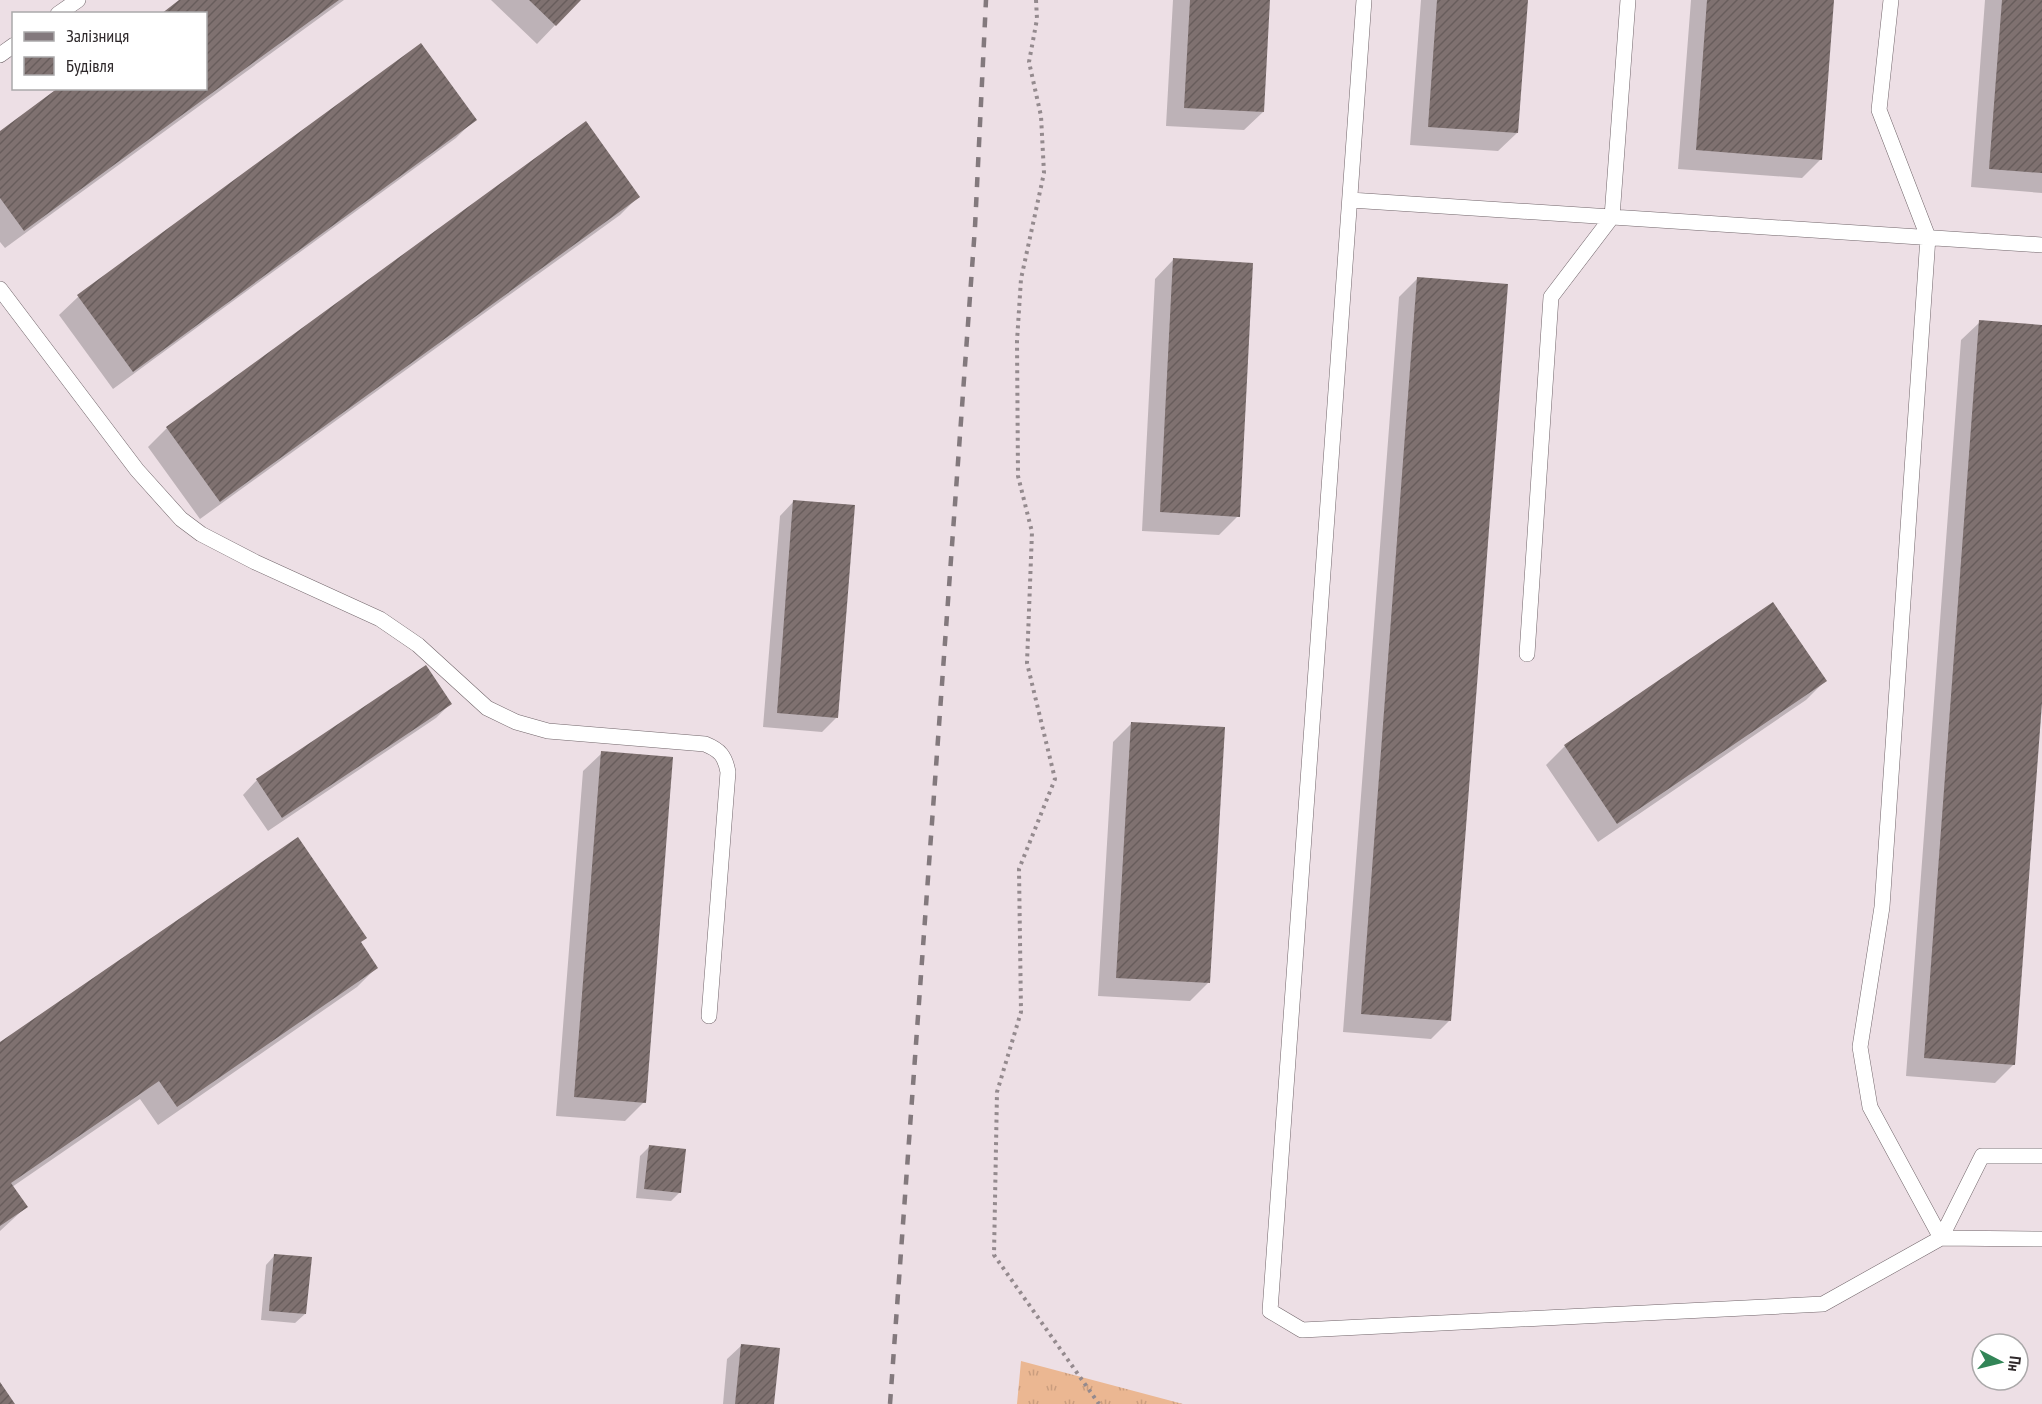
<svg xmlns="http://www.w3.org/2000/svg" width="2042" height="1404" font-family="'PT Sans Narrow',sans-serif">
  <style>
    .park { fill: url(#park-tufts) }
    .shadow { fill: #0003 }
    .building { fill: url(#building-hatch) }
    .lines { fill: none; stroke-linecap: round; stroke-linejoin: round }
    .service-casing { stroke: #71656a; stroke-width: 16 }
    .path { stroke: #948a8e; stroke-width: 4; stroke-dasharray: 3 4.5; stroke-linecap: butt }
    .service { stroke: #fff; stroke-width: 15 }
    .rail { stroke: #83797d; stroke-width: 4.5; stroke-dasharray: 10 10; stroke-linecap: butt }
  </style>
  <defs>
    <pattern id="park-tufts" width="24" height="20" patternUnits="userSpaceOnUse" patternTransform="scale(1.5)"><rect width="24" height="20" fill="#ebb792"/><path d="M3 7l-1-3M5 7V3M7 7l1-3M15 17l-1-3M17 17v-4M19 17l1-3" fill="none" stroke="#ca9d7e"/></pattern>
    <pattern id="building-hatch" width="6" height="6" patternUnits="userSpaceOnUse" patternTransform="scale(1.5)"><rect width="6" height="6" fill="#7f7170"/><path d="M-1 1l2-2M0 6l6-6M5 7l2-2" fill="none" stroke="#685d5c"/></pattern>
  </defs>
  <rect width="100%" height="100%" fill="#eddfe5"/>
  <path class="park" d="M1021 1361 1183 1404H1017Z"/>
  <path class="shadow" d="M182 0H344L5 248 0 242V133L206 88V14Z
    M491 0H579L537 44Z
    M1173 0H1268L1263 112 1244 130 1166 126Z
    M1421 0H1527L1517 133 1498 151 1410 145Z
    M1691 0H1833L1821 159 1802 178 1678 169Z
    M1985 0H2042V193L1971 187Z
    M421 45 475 119 456 138 113 389 59 315 78 297Z
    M638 197 620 215 200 519 148 447 167 428Z
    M1173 260 1238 516 1219 535 1142 531 1155 279Z
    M1418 278 1450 1020 1431 1039 1343 1032 1399 297Z
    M1980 322 2042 326V683L2014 1064 1995 1083 1906 1076 1961 340Z
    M794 501 836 718 822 732 763 727 780 516Z
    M1773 604 1825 681 1806 700 1598 842 1546 765 1565 746Z
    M450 704 436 718 268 831 243 795 257 780Z
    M1131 724 1208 983 1190 1001 1098 996 1113 742Z
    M602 753 644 1102 625 1121 556 1116 583 771Z
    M359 943 376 968 357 987 158 1125 140 1099 12 1187 26 1207 0 1231V1044Z
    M649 1147 680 1192 671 1201 636 1198 640 1156Z
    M275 1255 305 1314 295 1323 261 1320 266 1265Z
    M742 1345 773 1404H723L727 1359Z"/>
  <path class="building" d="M179 0H339L24 231 0 198V131L58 88H206V14H161Z
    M529 0H581L556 26Z
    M1190 0H1270L1264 112 1184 108Z
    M1437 0H1528L1518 133 1428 127Z
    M1707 0H1834L1822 160 1696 150Z
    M2002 0H2042V173L1989 169Z
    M421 43 477 120 133 372 77 295Z
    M586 121 640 197 220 502 166 427Z
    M1173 258 1253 263 1240 517 1160 512Z
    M1417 277 1508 284 1451 1021 1361 1014Z
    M1979 320 2042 325V703L2015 1065 1924 1058Z
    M793 500 855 505 838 718 777 713Z
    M1773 602 1827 681 1617 824 1564 745Z
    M426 665 452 704 282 818 256 779Z
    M1131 722 1225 727 1210 983 1116 978Z
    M601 751 673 757 646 1103 574 1097Z
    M298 837 367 938 361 942 378 968 177 1107 159 1081 11 1183 28 1207 0 1226V1042Z
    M649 1145 686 1149 681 1193 644 1189Z
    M274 1254 312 1257 306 1314 269 1311Z
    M741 1344 780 1348 774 1404H735Z
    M0 1382 15 1404H0Z"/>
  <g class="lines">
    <g class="service-casing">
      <path id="service" d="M1364 0 1270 1311 1302 1330 1823 1304 1941 1238 1982 1156H2042
        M1891 0 1879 110 1928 237 1882 907 1860 1047 1870 1107 1941 1238 2042 1239
        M58 14 78 0
        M0 55 14 45
        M1350 200 2042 245
        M0 289 137 470 181 519 201 534 255 562 380 619 418 645 487 708 516 722 548 731 705 744C720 750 725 756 728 772L709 1016
        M1527 654 1551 297 1612 217 1628 0"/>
    </g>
    <path class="path" d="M1036 0 1037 19 1029 62 1041 116 1044 173 1021 279 1017 341 1018 476 1032 532 1027 663 1055 779 1019 869 1021 1012 997 1092 994 1255 1099 1404"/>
    <use href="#service" class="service"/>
    <path class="rail" d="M890 1404 975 227 986 0"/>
  </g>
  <rect x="12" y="12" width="195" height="78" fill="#ffffff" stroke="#aba9aa" stroke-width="1.5"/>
  <rect x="24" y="32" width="30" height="9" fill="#83797d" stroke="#aba9aa" stroke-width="1.5"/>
  <text x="66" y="42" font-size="18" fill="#2e282a">Залізниця</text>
  <rect x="24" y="57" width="30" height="18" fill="url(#building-hatch)" stroke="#aba9aa" stroke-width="1.5"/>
  <text x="66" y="72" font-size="18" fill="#2e282a">Будівля</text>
  <g transform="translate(2000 1362) rotate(97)"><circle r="28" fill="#ffffff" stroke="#aba9aa" stroke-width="1.5"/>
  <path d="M0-4.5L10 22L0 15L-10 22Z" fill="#328557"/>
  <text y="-9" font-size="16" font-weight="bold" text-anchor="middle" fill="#2e282a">Пн</text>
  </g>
</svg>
